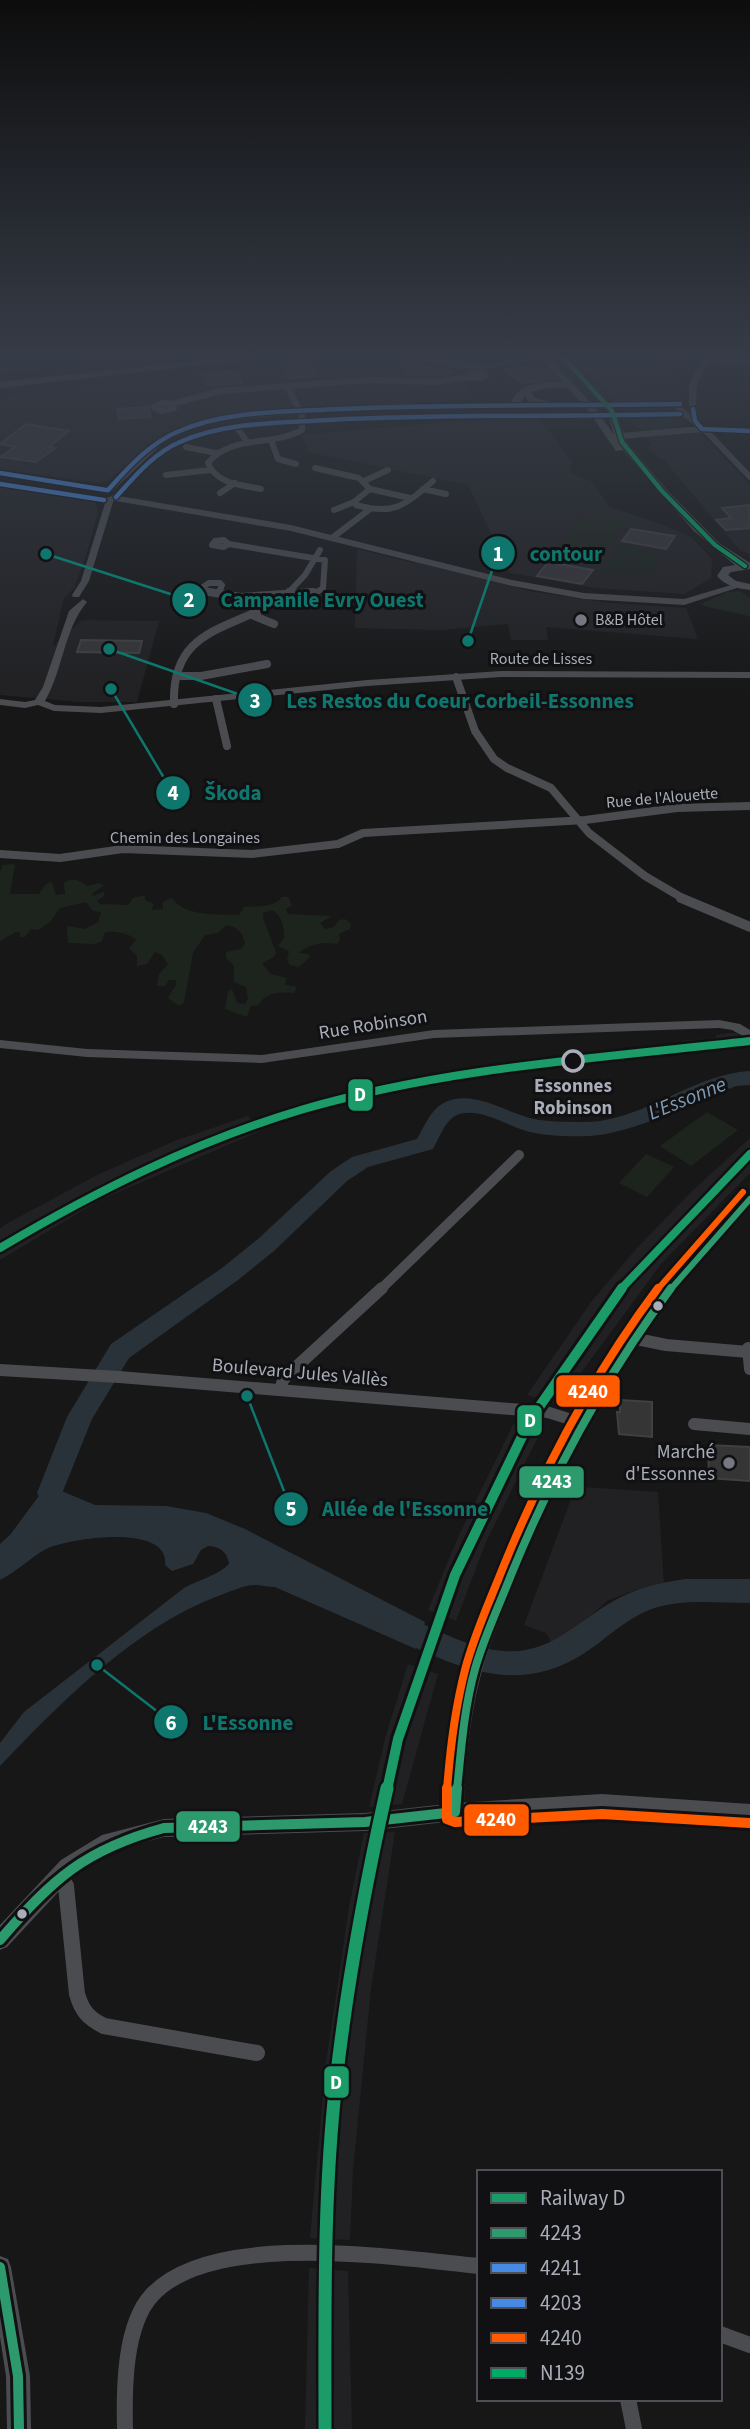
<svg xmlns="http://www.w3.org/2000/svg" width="750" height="2429" font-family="'Source Sans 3',sans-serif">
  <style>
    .built { fill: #212123 }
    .green { fill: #1d241e }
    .water { fill: #2a3239 }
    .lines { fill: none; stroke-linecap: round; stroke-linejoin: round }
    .river { fill: #2a3239; fill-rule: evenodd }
    .building { fill: #353536; stroke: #3f4043; stroke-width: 2 }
    .minor-far4 { stroke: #4b4c50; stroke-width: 6 }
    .minor-far3 { stroke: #4b4c50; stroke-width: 8 }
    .minor-far2 { stroke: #4b4c50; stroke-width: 10 }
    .minor-far1 { stroke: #4b4c50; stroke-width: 12 }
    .minor { stroke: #4b4c50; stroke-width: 16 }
    .tertiary { fill: #4b4c50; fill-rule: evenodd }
    .secondary { fill: #4a4a4e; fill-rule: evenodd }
    .primary { fill: #4d4f52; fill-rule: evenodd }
    .trunk { fill: #4e4e52; fill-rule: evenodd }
    .bus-1-far2-casing { stroke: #111113; stroke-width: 11 }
    .bus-1-far1-casing { stroke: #111113; stroke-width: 13 }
    .bus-1-casing { stroke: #111113; stroke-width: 16 }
    .bus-2-casing { stroke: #111113; stroke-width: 7 }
    .bus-3-casing { stroke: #111113; stroke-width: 7 }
    .bus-4-far2-casing { stroke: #111113; stroke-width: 11 }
    .bus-4-far1-casing { stroke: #111113; stroke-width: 13 }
    .bus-4-casing { stroke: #111113; stroke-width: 16 }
    .bus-5-casing { stroke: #111113; stroke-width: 7 }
    .bus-1-far2 { stroke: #2d9a6e; stroke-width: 6 }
    .bus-1-far1 { stroke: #2d9a6e; stroke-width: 8 }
    .bus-1 { stroke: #2d9a6e; stroke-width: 10 }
    .bus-2 { stroke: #468ae6; stroke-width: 4.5 }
    .bus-3 { stroke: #468ae6; stroke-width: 4.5 }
    .bus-4-far2 { stroke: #ff5a00; stroke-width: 6 }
    .bus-4-far1 { stroke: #ff5a00; stroke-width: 8 }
    .bus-4 { stroke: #ff5a00; stroke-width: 10 }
    .bus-5 { stroke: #00ab66; stroke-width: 4.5 }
    .rail-1-far2-casing { stroke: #111113; stroke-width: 13 }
    .rail-1-far1-casing { stroke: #111113; stroke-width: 16 }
    .rail-1-casing { stroke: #111113; stroke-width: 18 }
    .rail-1-far2 { stroke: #1a9b67; stroke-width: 8 }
    .rail-1-far1 { stroke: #1a9b67; stroke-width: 10 }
    .rail-1 { stroke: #1a9b67; stroke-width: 13 }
    .poi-dot { fill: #757880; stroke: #111113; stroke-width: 2.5 }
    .stop-dot { fill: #111113; stroke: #a8adb8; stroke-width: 3.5 }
    .bus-dot { fill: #a8adb8; stroke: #111113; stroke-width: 2.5 }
    .labels { text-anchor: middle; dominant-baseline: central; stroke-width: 6; stroke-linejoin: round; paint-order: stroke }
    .far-poi-label { font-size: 16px; fill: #a8adb8; stroke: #111113; text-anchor: start }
    .far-street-label { font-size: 16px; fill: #a8adb8; stroke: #111113 }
    .street-label { font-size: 19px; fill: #a8adb8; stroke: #111113 }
    .stop-label { font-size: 19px; font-weight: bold; fill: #a8adb8; stroke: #111113 }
    .poi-label { font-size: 19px; fill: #a8adb8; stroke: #111113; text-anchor: end }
    .water-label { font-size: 21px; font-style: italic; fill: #7f9bb3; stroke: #111113 }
    .leader { fill: none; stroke: #0f766e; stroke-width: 2.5 }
    .callout-dot { fill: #0f766e; stroke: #111113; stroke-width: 2.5 }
    .mark-label { font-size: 21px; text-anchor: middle; font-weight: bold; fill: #fff }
    .callout-label { font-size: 21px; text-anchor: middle; font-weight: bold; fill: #0f766e; stroke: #111113; stroke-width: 6; stroke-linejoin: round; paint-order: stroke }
    .line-badge { stroke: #111113; stroke-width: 2.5 }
    .badge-label { font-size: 19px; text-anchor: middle; font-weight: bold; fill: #fff }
  </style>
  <rect width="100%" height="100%" fill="#171717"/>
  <path class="built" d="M585 355H663L672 361 662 364 681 394 677 401 614 402 578 361Z
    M349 356 399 360 454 370 477 400 315 406 208 418 159 436 110 479 100 483 0 469V399L27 392Z
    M536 414 574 464 569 465 571 473 592 482 610 507 661 524 691 537 712 559 711 578 685 594 596 588 510 573 468 485 308 452 301 435Z
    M700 432 750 485V554L741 551 733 542 663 459H659L647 446 651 445 643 435Z
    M0 482 81 496 96 503 98 512 86 556 74 588 64 598 53 646 82 620 159 621 137 702H78L0 695Z
    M357 549 414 563 417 561 529 591 610 603 686 608 698 639 546 627 548 640H511L508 624 441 630 355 628Z
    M729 1033H736L750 1045 526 1069 433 1082 360 1096 281 1118 283 1121 100 1200 0 1260V1228L8 1223 99 1174 177 1140 248 1116 251 1120 341 1094 425 1076 681 1044V1041L716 1038V1035Z
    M750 1138V1173L662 1263 558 1404 527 1395 591 1302 637 1248 691 1192Z
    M514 1423 544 1425 486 1542 456 1621 428 1610 458 1537Z
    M583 1487 658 1492 664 1585 635 1590 607 1601 572 1633 553 1645 546 1633 524 1625 574 1491Z
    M408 1664 438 1674 402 1804 369 1807 386 1735Z
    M395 1832 371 1989 353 2170 350 2240 310 2238 326 2063 349 1907 364 1833Z
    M309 2268 348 2271 352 2429H305Z"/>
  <path class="green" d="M83 355H179L0 373V361Z
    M631 378H644L647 383 666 385 665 382H671L676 391 667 397H623L621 392 637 391Z
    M660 405 679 410 689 422 669 430 641 432 619 406Z
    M588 510 632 518 594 567 548 558Z
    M620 545 664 552 646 578 601 570Z
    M740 591 750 598V617C736 611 710 610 701 604L727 592Z
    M15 864 10 894H39L46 884 52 882 56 895 65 894 64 883C75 876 78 881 88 886L98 883 104 885 92 894 94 896 105 891 103 897 97 901 100 904 128 905 133 898 145 895V900L154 904 151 910 163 909V902L172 898C185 917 218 914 239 915L244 907C256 906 275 908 282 897H288L292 905 286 909 288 914 332 916 320 923 325 929 334 927 339 920 345 919 351 924 350 929 339 934 340 940 337 944C322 941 310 944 298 953L309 954 310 957 299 967 290 965 287 960 289 951 278 946 284 938C284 927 282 915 272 910L263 913V918L276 952 275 956 262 964 271 974 286 978 285 985 295 986 297 989 293 993C280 992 265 992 259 1005L251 1006 247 1017 225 1009 228 991 232 989 237 1003 245 1004 248 999 246 987 234 982V966L226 958V952L241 949 245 944C243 933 238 927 226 925L218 933 205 935 193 953 184 1002 179 1006 168 998 176 985V980H169L165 986H157L159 974 168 964 162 955 155 952 147 964 137 966V956L129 948 136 940C129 933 115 931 105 932L102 941 95 944 68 943 67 926 85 929 98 922 101 912 93 911 86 902 60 908 50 922 38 930 31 929 25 937H20V933L16 932 0 941V875L2 865Z
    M707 1112 738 1130 691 1166 660 1146Z
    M646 1154 674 1167 647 1197 619 1183Z"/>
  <path class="water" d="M61 1466 59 1490 95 1505 166 1506 206 1513 245 1529 425 1622 416 1649 275 1587C268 1587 260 1585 254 1585 242 1586 229 1592 218 1596 134 1628 61 1702 0 1766V1743L24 1712 184 1588C198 1580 219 1575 229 1564 228 1552 219 1546 208 1546L201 1550 193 1564 172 1571 165 1565C170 1523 70 1538 46 1549 30 1558 16 1572 0 1580V1544L10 1535Z"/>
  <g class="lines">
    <path class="river" d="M750 1071V1085L736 1086C695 1102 632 1134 589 1136 571 1137 547 1136 530 1132 509 1127 479 1106 457 1115 445 1120 439 1139 433 1149L368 1167 347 1181 274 1251 238 1280 129 1358 92 1419 59 1501 50 1504 41 1501 37 1493 67 1417 111 1344 222 1268 258 1239 331 1171 352 1157 417 1139C424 1127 430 1111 442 1104 471 1087 506 1113 534 1119 550 1122 571 1122 588 1122 645 1120 693 1074 750 1071Z
      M686 1579H750V1603C718 1603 680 1598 649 1610 624 1620 605 1640 583 1654 512 1699 449 1663 382 1632L378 1623 382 1614 392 1611C429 1624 463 1648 504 1651 552 1655 579 1619 619 1598 640 1587 663 1582 686 1579Z"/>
  </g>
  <path class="building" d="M310 362 317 376 289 378 282 364Z
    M414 363 452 372 451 374 408 375 401 364Z
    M525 365 533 370 544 368 556 379 523 383 504 369Z
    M237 371 242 383 207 385 203 374Z
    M148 407 151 417 119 419 117 409Z
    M26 424 32 425 69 431 49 447 55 448 36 462 0 457 15 447 0 444Z
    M750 505V528L726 530 716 520 731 518 722 508Z
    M631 529 675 536 666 549 622 541Z
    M548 562 576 567 593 570 582 584 537 576Z
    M81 640 142 641 139 653 77 652Z
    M620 1400 652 1402V1437L619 1434 617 1412H620Z
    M708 1445 750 1447V1481L709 1478Z"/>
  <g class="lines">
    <path class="minor-far4" d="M700 358 750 361
      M480 372 486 375 481 378 470 377 468 374Z
      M162 403 171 404 174 408 161 411 154 407Z
      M171 404 221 391 370 380 435 382 470 377
      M679 409 709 434 750 477
      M238 429 248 443
      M610 437 702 429 750 431
      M271 440 278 459 296 464
      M186 447 216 453
      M315 468 359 478 370 489 355 501 356 505C394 516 405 505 433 481
      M166 475 210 470
      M364 481 388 470
      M261 489C242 485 216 484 208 463 232 434 271 447 302 430V415L287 386
      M370 489 410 498
      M423 489 446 494
      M220 493 235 483
      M334 510 354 502
      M332 538 370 509
      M224 540 229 544 224 547 212 545 215 541Z
      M229 544 325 560 323 588 317 592 286 594
      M219 592 222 585 220 583H209L203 587 207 592 221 594
      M287 594 305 575 320 550"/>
    <path class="minor-far3" d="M209 592 241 597 313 592
      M252 615 274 624
      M177 676H201L267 664
      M456 677 475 731 494 759 507 768 551 788 589 833 645 876 684 899
      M216 699 227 746
      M174 704C171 621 242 631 289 592
      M0 854 60 858 123 849 252 854 338 844 363 833 585 820 677 808 750 806"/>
    <path class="minor-far2" d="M681 898 750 927
      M380 1290 519 1155
      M668 1290 709 1241 750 1199"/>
    <path class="minor-far1" d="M632 1338 666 1345 748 1352
      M748 1348 750 1369
      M85 1375 119 1377
      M280 1390 283 1380 294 1369 382 1288
      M694 1424 750 1429
      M457 1790C461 1750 465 1709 476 1670 483 1642 495 1616 505 1590 547 1481 599 1382 669 1288"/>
    <path class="minor" d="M455 1812 457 1788
      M60 1875 66 1886 77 1994C82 2011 88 2018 104 2026L257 2053
      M720 2334 750 2345
      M628 2399 634 2429
      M125 2429C124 2390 124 2325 152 2295 213 2229 397 2258 479 2266"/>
    <path class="tertiary" d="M704 355H710L697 385 696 405 689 407V385Z
      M680 402H683V406L614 407 610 405 614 403Z
      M394 403H580L584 405 580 407H394L222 420 191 429 164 442 111 492 104 490 158 438 185 425 222 416Z
      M107 497 114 499 89 581 79 597H73L72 595 81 581Z
      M83 599 87 602C64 629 63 670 45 701L55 705 101 707 367 680 501 671 750 672V678L501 677 367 686 101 713 54 711 38 705 25 708 0 705V699L25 702 35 700 43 687 69 611Z
      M719 1020 740 1024 750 1030V1040L732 1030 719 1028 434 1038 262 1063 87 1057 0 1048V1040L87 1049 262 1055 434 1030Z
      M0 1364 85 1369 90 1371 93 1375 90 1379 85 1381 0 1376Z
      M119 1371 547 1406 585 1418 587 1422 585 1426 579 1428 547 1418 119 1383 114 1381 111 1377 114 1373Z
      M602 1794 750 1804V1822L602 1812 455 1821 365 1831 164 1837 113 1850 75 1874 7 1947 0 1950V1925L61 1860 102 1835 164 1819 365 1813 455 1803Z
      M0 2256 8 2259 11 2267 30 2376 31 2429H7L6 2376 0 2337Z"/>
    <path class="secondary" d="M0 470 106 487 111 490 106 493 0 476Z
      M113 495 291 525 512 580 584 593 684 599 738 583 743 586 684 605 584 599 512 586 291 531 110 500 108 498Z"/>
    <path class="primary" d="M538 355H546L593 405 614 435 608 412 557 355H565L615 409 626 441 666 489 719 543 750 563V569L731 572 728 575 736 581 750 584V590C736 588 726 586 717 576L723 567 735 565 694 531 623 450 616 451 587 409 568 388H547L531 392 535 398 553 403V407L529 402 525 396 517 407H511C512 384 544 381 562 382Z"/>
    <path class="trunk" d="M249 355H296L292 358 254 359 0 388V382Z
      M398 355 487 363 548 355H568L487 369 458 368Z"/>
    <g class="bus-1-far2-casing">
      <path id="bus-1-far2" d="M670 1290 750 1199"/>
    </g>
    <g class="bus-1-far1-casing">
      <path id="bus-1-far1" d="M457 1790C461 1750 464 1708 475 1669 484 1637 499 1606 511 1575 553 1472 604 1378 671 1288"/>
    </g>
    <g class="bus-1-casing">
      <path id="bus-1" d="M455 1812 457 1788
        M0 1940C52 1879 86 1849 164 1828L365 1822 455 1812
        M0 2267 18 2376 19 2429"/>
    </g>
    <g class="bus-2-casing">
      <path id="bus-2" d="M693 409 695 421 702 429 750 431
        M0 473 106 490
        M108 490C128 468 149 444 177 432 227 410 286 412 339 409 453 404 566 406 680 404"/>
    </g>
    <g class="bus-3-casing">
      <path id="bus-3" d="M0 484 104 500
        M116 497C135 476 154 453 180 442 226 422 279 423 328 420 445 414 563 417 680 414"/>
    </g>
    <g class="bus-4-far2-casing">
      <path id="bus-4-far2" d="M657 1290 743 1192"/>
    </g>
    <g class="bus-4-far1-casing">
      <path id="bus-4-far1" d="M447 1790C450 1749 455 1709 465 1670 474 1635 489 1603 502 1570 543 1469 592 1376 658 1288"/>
    </g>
    <g class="bus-4-casing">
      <path id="bus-4" d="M447 1788V1819L455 1822 602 1814 749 1823"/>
    </g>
    <g class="bus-5-casing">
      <path id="bus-5" d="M561 355 612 411 622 442 662 491 715 545 745 566"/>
    </g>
    <use href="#bus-1-far2" class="bus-1-far2"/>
    <use href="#bus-1-far1" class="bus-1-far1"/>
    <use href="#bus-1" class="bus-1"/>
    <use href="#bus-2" class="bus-2"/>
    <use href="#bus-3" class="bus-3"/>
    <use href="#bus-4-far2" class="bus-4-far2"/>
    <use href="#bus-4-far1" class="bus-4-far1"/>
    <use href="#bus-4" class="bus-4"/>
    <use href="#bus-5" class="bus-5"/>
    <g class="rail-1-far2-casing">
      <path id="rail-1-far2" d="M0 1248C96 1191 196 1141 304 1109 449 1067 601 1058 750 1041
        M620 1290 750 1154"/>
    </g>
    <g class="rail-1-far1-casing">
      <path id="rail-1-far1" d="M387 1790 398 1739 455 1575 530 1420 622 1288"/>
    </g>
    <g class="rail-1-casing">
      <path id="rail-1" d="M325 2429C325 2314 323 2197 336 2082 347 1983 365 1886 387 1788"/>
    </g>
    <use href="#rail-1-far2" class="rail-1-far2"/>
    <use href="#rail-1-far1" class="rail-1-far1"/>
    <use href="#rail-1" class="rail-1"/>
  </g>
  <linearGradient id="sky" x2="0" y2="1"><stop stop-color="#0d0d0d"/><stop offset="0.51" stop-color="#363c47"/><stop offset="1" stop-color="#363c47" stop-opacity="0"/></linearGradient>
  <rect width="750" height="695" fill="url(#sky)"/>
  <g class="poi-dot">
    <circle cx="581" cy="620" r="7"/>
    <circle cx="729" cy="1463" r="7"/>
  </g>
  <circle class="stop-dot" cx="573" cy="1061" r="10"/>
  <g class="bus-dot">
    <circle cx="658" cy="1306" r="6"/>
    <circle cx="22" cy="1914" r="6"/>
  </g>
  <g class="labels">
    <g class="far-poi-label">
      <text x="595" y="620">B&amp;B Hôtel</text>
    </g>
    <g class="far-street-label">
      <text x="541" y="659">Route de Lisses</text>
      <text transform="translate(662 798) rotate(-5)">Rue de l'Alouette</text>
      <text x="185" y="838">Chemin des Longaines</text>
    </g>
    <g class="street-label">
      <text transform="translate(373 1025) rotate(-9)">Rue Robinson</text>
      <text transform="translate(300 1373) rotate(5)">Boulevard Jules Vallès</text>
    </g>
    <g class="stop-label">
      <text x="573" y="1086">Essonnes<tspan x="573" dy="22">Robinson</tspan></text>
    </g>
    <g class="poi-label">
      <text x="715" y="1452">Marché<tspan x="715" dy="22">d'Essonnes</tspan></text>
    </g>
    <g class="water-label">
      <text transform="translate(687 1098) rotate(-22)">L'Essonne</text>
    </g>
  </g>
  <path class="leader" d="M468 641L498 553M46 554L189 600M109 649L255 700M111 689L173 793M247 1396L291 1509M97 1665L171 1722"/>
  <g class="callout-dot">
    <circle cx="468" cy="641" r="7"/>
    <circle cx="46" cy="554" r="7"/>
    <circle cx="109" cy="649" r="7"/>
    <circle cx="111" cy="689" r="7"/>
    <circle cx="247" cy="1396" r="7"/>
    <circle cx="97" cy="1665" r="7"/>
    <circle cx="498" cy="553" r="18"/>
    <circle cx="189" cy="600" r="18"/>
    <circle cx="255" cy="700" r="18"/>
    <circle cx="173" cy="793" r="18"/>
    <circle cx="291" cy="1509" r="18"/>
    <circle cx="171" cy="1722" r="18"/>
  </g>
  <g class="mark-label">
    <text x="498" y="561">1</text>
    <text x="189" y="607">2</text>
    <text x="255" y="708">3</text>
    <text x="173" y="800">4</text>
    <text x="291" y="1516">5</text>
    <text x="171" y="1730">6</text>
  </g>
  <g class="callout-label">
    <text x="566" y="561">contour</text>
    <text x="322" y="607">Campanile Evry Ouest</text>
    <text x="460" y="708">Les Restos du Coeur Corbeil-Essonnes</text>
    <text x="233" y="800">Škoda</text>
    <text x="405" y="1516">Allée de l'Essonne</text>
    <text x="248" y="1730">L'Essonne</text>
  </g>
  <g class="line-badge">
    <rect x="347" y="1078" width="27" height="34" rx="7" fill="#1a9b67"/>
    <rect x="555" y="1374" width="66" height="34" rx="7" fill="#ff5a00"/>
    <rect x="516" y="1404" width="27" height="33" rx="7" fill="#1a9b67"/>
    <rect x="518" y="1465" width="67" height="34" rx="7" fill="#2d9a6e"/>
    <rect x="463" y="1803" width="67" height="34" rx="7" fill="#ff5a00"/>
    <rect x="175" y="1810" width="66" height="33" rx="7" fill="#2d9a6e"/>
    <rect x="323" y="2065" width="27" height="34" rx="7" fill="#1a9b67"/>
  </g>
  <g class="badge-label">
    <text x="360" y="1101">D</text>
    <text x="588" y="1398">4240</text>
    <text x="530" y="1427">D</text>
    <text x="552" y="1488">4243</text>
    <text x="496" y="1826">4240</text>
    <text x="208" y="1833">4243</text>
    <text x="336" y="2089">D</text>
  </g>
  <rect x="477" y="2170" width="245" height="231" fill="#111113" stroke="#4d4f55" stroke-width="2"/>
  <rect x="491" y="2193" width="35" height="10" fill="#1a9b67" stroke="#4d4f55" stroke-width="2"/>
  <text x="540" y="2205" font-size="21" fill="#a8adb8">Railway D</text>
  <rect x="491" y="2228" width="35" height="10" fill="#2d9a6e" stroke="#4d4f55" stroke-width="2"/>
  <text x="540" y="2240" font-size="21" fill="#a8adb8">4243</text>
  <rect x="491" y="2263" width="35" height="10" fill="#468ae6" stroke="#4d4f55" stroke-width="2"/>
  <text x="540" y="2275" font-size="21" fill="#a8adb8">4241</text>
  <rect x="491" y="2298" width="35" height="10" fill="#468ae6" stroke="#4d4f55" stroke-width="2"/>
  <text x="540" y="2310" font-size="21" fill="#a8adb8">4203</text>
  <rect x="491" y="2333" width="35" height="10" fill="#ff5a00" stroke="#4d4f55" stroke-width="2"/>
  <text x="540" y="2345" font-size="21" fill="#a8adb8">4240</text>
  <rect x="491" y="2368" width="35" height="10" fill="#00ab66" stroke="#4d4f55" stroke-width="2"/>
  <text x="540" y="2380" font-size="21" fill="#a8adb8">N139</text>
</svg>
